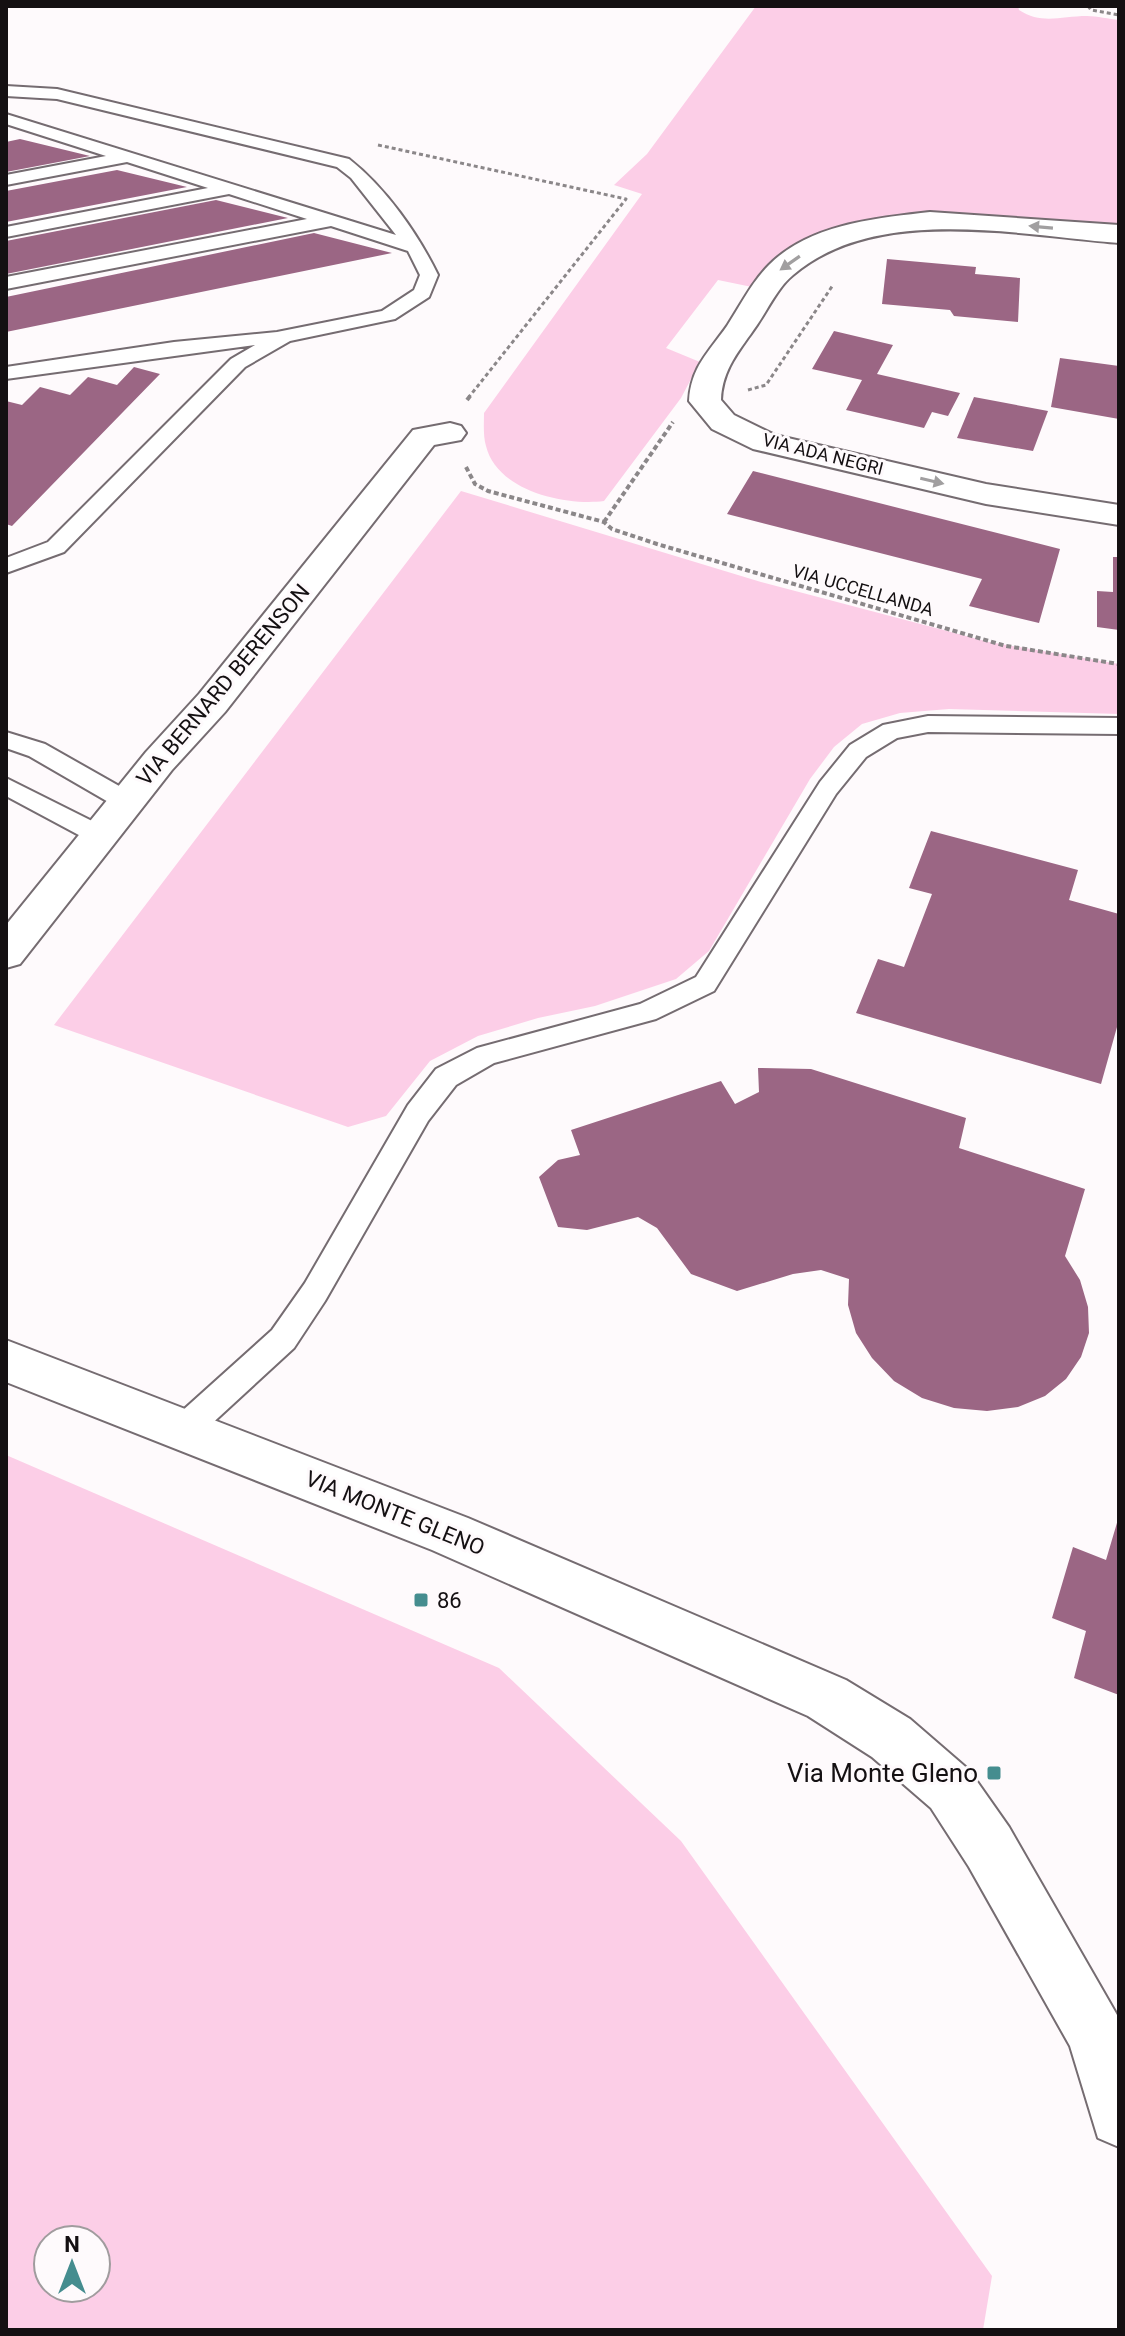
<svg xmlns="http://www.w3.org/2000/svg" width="1125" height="2336" font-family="Roboto,sans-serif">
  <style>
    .green { fill: #fccee7; fill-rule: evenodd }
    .building { fill: #9b6684 }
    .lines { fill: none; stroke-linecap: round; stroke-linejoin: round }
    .service-casing { stroke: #756c71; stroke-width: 4 }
    .minor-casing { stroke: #756c71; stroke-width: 4 }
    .path-far1 { stroke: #8b8789; stroke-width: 3; stroke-dasharray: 4 3; stroke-linecap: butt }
    .path { stroke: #8b8789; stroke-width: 4; stroke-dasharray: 5 3; stroke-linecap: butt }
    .service { fill: #fff; fill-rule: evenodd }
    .minor { fill: #fff; fill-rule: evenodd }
    .oneway { fill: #a19fa0 }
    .poi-dot { fill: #458d8f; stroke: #fefafc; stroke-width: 3 }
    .labels { text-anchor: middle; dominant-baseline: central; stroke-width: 6; stroke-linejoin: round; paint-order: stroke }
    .far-street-label { font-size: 18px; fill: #141012; stroke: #fefafc }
    .street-label { font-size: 22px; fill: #141012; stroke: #fefafc }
    .poi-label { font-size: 22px; fill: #141012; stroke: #fefafc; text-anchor: start }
    .near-poi-label { font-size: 26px; fill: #141012; stroke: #fefafc; text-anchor: end }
  </style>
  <rect width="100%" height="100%" fill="#fefafc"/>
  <path class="green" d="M756 6H1018L1019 10C1042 25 1061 16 1087 16 1097 16 1109 19 1119 20V228L954 212 891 217 826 232 773 259 752 287 718 280 666 348 700 362 681 398 604 501C565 506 497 491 486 446 483 436 484 424 484 413L642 194 614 185 647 154Z
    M461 491 761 582 989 642 1119 664V714L949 709 900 713 862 724 834 747 810 779 709 951 676 979 595 1006 538 1018 478 1036 430 1061 386 1116 348 1127 54 1025Z
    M6 1455 499 1668 681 1841 992 2276 983 2330H6ZM96 2240V2288H48V2240Z"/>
  <path class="building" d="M20 139 90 156 6 172V142Z
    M117 170 187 187 6 222V191Z
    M216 200 288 218 6 274V241Z
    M314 233 392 253 6 332V297Z
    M887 259 976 267 975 274 1020 278 1018 322 954 316 950 310 882 304Z
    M834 331 893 345 877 374 960 393 948 416 932 412 924 428 846 410 862 380 812 369Z
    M1060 358 1119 366V419L1051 407Z
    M134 367 160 374 12 526 6 524V401L22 405 40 387 70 395 88 377 117 385Z
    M974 397 1048 411 1033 451 957 438Z
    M753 471 1060 549 1039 623 969 606 982 579 727 514Z
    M1113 557H1119V630L1097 627V591L1113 592Z
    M931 831 1078 870 1069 900 1119 914V1020L1101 1084 856 1013 878 959 904 967 932 894 909 888Z
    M758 1068 811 1069 966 1118 959 1148 1085 1189 1065 1256 1080 1280 1088 1307 1089 1333 1081 1357 1066 1379 1045 1396 1018 1407 987 1411 954 1408 922 1398 894 1381 872 1358 856 1333 848 1305 849 1279 821 1270 793 1274 737 1291 691 1274 657 1228 638 1217 587 1230 558 1227 539 1177 558 1160 580 1155 571 1130 721 1081 735 1104 759 1092Z
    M1119 1516V1695L1074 1678 1086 1631 1052 1618 1073 1547 1106 1560Z"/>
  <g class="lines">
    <g class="service-casing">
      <path id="service" d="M6 86 57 89 349 159C386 188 418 234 438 275L429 297 395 319 290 341 245 367 64 552 6 573V558L48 542 231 359 255 345 6 379V367L174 342 277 332 382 311 414 290 420 275 408 251 331 226 6 289V277L307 219 229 194 6 237V227L208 188 127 162 6 185V175L106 156 6 124V114L396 235 351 178 337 167 57 99 6 96Z
        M928 716 1119 718V734L928 732 897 738 866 757 836 794 714 991 656 1019 494 1063 456 1085 428 1121 325 1301 294 1348 194 1440 183 1444 172 1440 168 1430 172 1420 272 1330 305 1283 408 1105 436 1069 477 1048 640 1004 696 977 820 782 850 745 883 725Z
        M6 732 45 744 135 795 138 801 135 807 126 810 117 807 29 756 6 748Z
        M6 778 108 829 111 835 108 841 99 844 90 841 6 796Z"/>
    </g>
    <g class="minor-casing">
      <path id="minor" d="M930 212 1119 225V243C1018 235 876 204 793 275 778 287 768 309 757 325 740 350 722 369 721 400L734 415 775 435 986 484 1119 505V525L986 504 753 449 712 429 689 401C691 367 708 353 727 326 740 306 752 282 769 265 809 224 877 218 930 212Z
        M450 423 461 426 466 433 461 440 434 445 225 712 172 770 20 964 6 968V925L146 752 199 694 413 430Z
        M6 1340 468 1518 846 1680 910 1719 969 1770 1009 1827 1117 2015 1119 2147 1098 2138 1070 2046 969 1867 931 1808 872 1757 808 1716 432 1550 6 1382Z"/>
    </g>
    <path class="path-far1" d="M1088 6 1091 10 1119 15
      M378 145 626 199 469 397
      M748 390 766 385 833 285"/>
    <path class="path" d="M467 400 471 395
      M466 467 475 484 488 491 604 522 612 529 657 544 1006 646 1119 664
      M604 522 673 422"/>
    <use href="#service" class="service"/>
    <use href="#minor" class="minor"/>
  </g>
  <defs><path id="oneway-solid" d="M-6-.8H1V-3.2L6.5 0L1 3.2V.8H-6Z" transform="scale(2)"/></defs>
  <g class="oneway">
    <use href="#oneway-solid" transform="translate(1041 227) rotate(-175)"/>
    <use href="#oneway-solid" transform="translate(790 263) rotate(145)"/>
    <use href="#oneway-solid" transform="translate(932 481) rotate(13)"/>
  </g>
  <g class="poi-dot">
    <rect x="413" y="1592" width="16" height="16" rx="4"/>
    <rect x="986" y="1765" width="16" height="16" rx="4"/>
  </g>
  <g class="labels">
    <g class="far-street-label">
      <text transform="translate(823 454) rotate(14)">VIA ADA NEGRI</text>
      <text transform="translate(863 590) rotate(16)">VIA UCCELLANDA</text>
    </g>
    <g class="street-label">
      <text transform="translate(223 685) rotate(-50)">VIA BERNARD BERENSON</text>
      <text transform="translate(395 1513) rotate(22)">VIA MONTE GLENO</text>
    </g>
    <g class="poi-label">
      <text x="437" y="1600">86</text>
    </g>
    <g class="near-poi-label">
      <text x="978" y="1773">Via Monte Gleno</text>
    </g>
  </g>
  <rect width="1125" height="2336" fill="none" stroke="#141012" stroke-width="16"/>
  <g transform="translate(72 2264)"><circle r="38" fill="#fefafc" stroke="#a09c9e" stroke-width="2"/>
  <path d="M0-6L14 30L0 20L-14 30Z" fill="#458d8f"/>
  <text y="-12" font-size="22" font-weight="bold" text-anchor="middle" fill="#141012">N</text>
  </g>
</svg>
